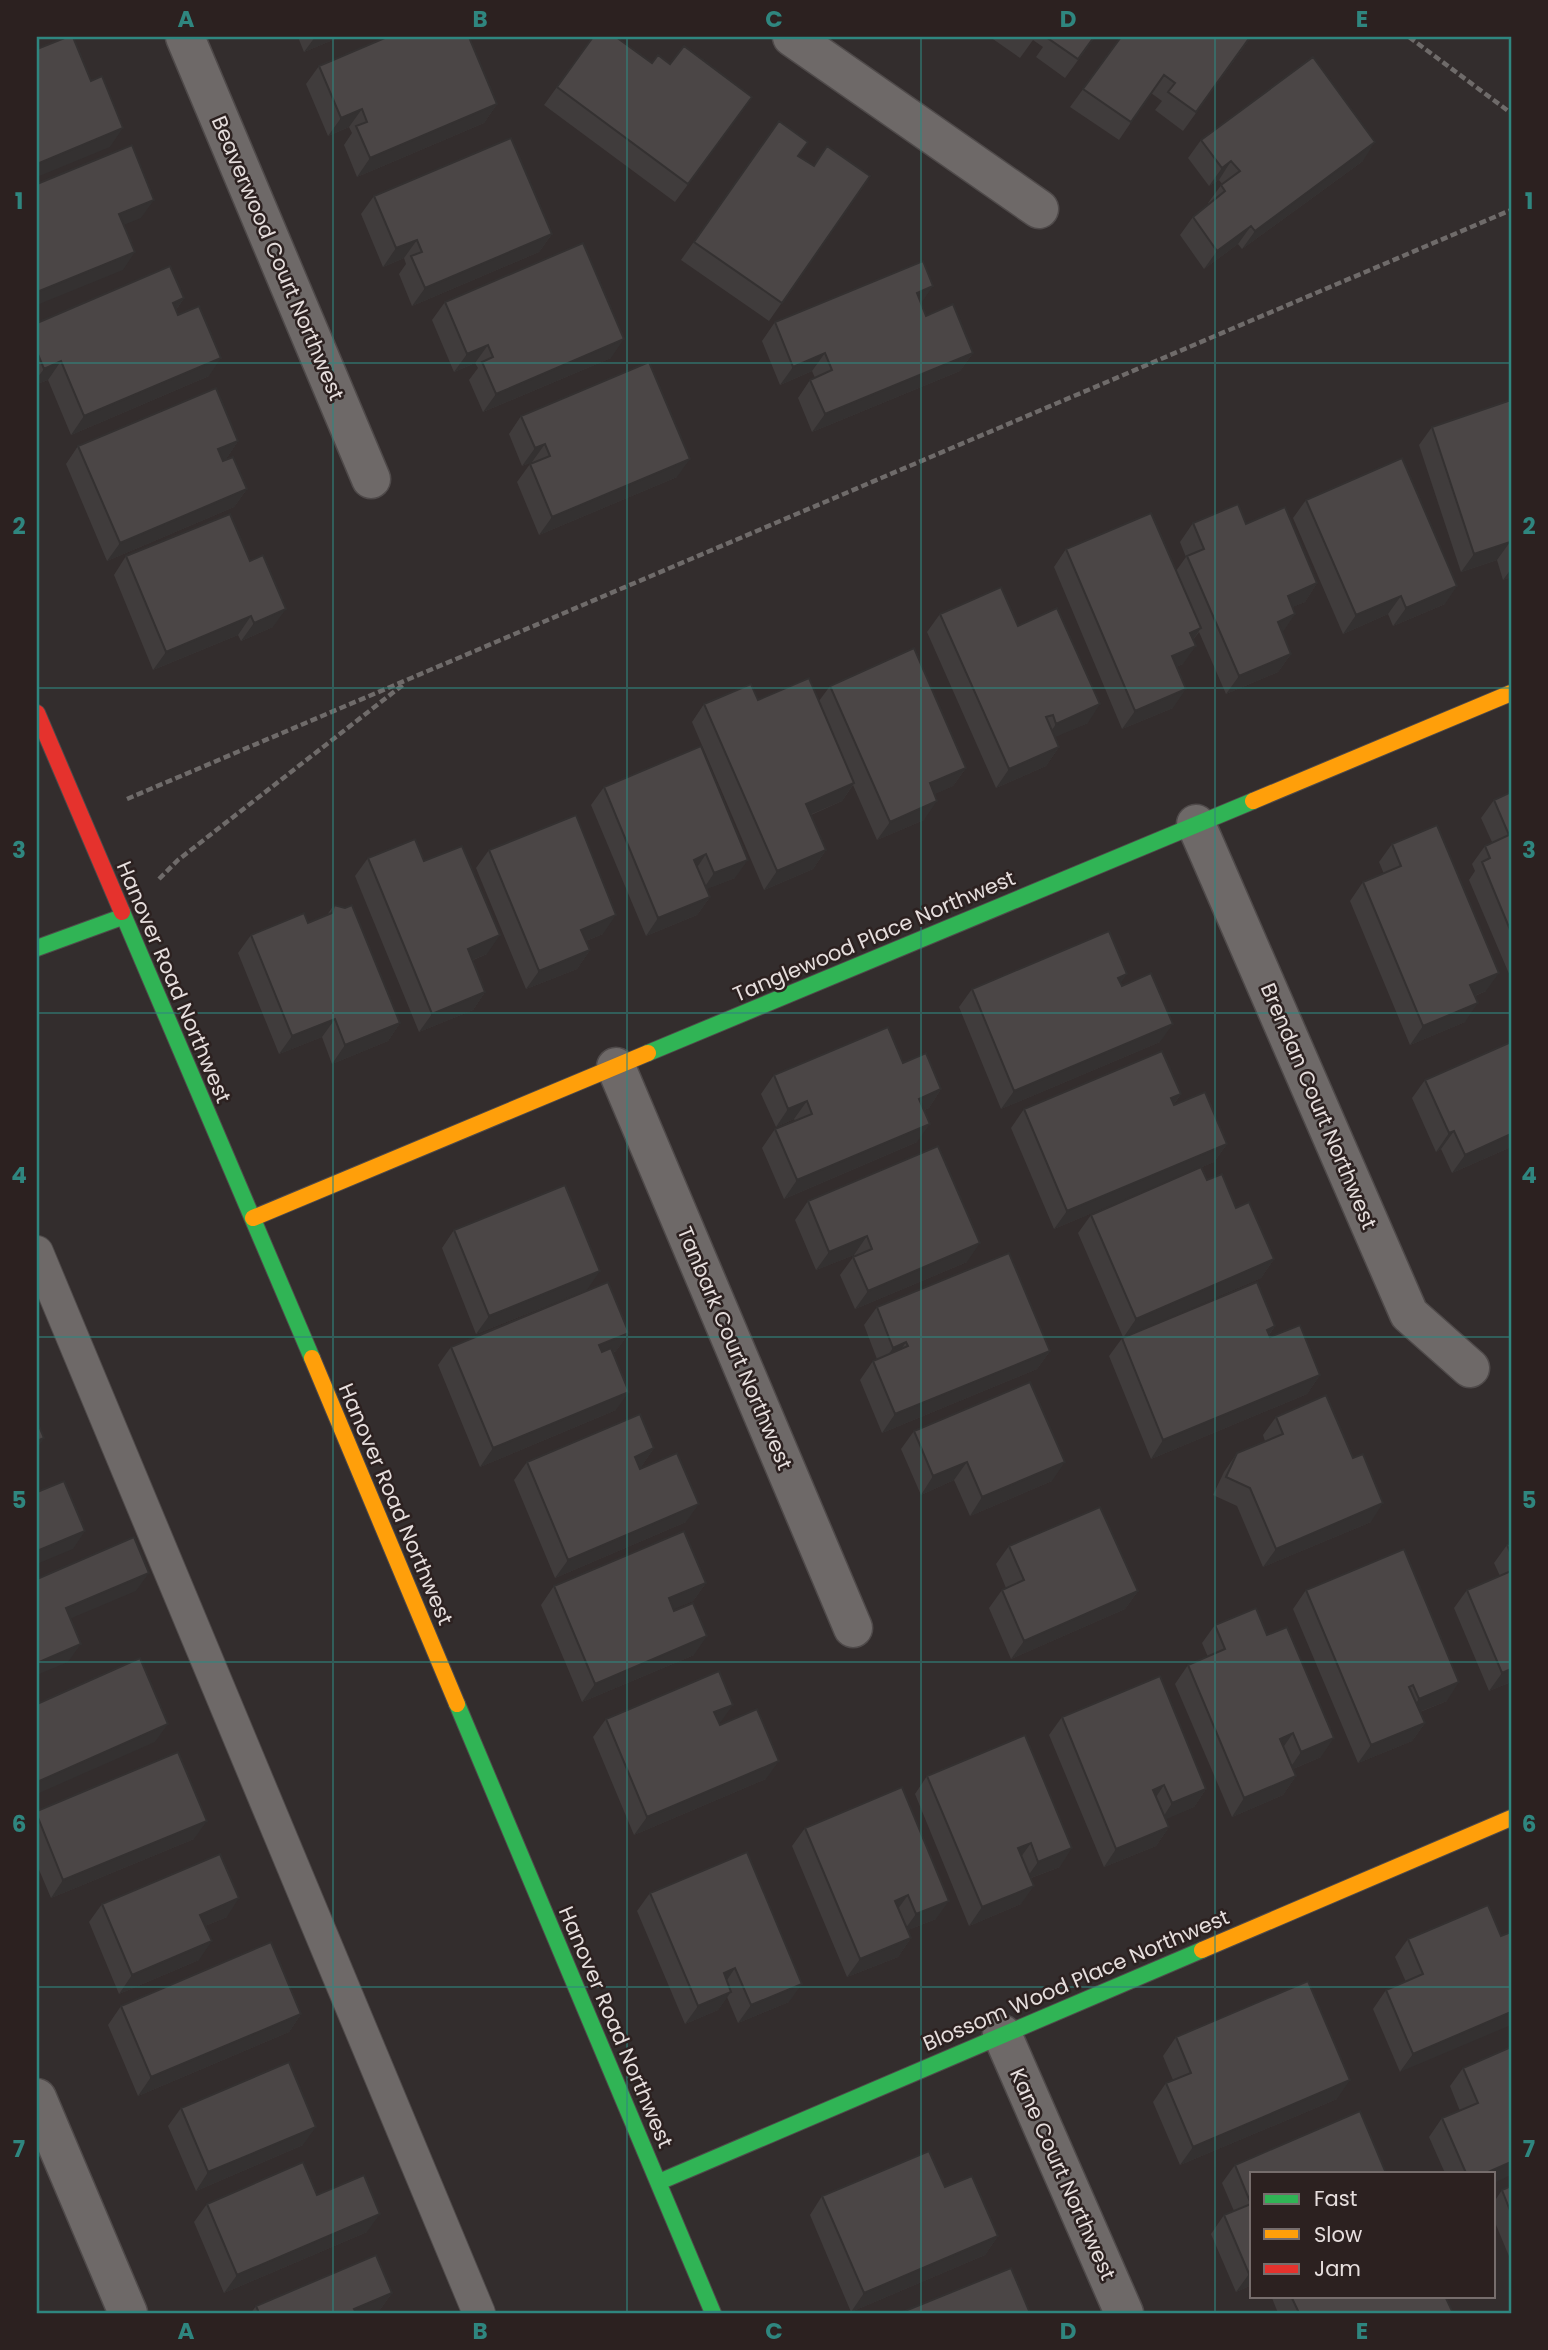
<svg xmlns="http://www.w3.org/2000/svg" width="1548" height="2350" font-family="Poppins,sans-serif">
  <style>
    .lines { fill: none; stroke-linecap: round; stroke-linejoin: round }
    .lane-casing { stroke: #4f4a4a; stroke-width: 34 }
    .street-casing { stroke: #4f4a4a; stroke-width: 41 }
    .fast-casing { stroke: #4f4a4a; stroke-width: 18 }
    .slow-casing { stroke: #4f4a4a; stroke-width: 18 }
    .jam-casing { stroke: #4f4a4a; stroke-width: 18 }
    .path { stroke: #6f6b6a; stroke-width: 4.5; stroke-dasharray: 7 3.5; stroke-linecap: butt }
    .lane { stroke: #6e6968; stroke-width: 32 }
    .street { stroke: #6e6968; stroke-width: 38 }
    .fast { stroke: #30b455; stroke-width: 16 }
    .slow { stroke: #ff9f0a; stroke-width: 16 }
    .jam { stroke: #e5322d; stroke-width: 16 }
    .wall { fill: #403c3c }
    .shaded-wall { fill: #343131 }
    .building { fill: #4b4646; stroke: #343131; stroke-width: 2 }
    .grid { fill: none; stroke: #2f867f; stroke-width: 2; stroke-opacity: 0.55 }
    .labels { text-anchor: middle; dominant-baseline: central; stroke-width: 5; stroke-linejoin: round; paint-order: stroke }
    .street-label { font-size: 21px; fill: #e6dedd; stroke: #2c2120 }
    .neatline { fill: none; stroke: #2f867f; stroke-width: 2.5 }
    .grid-label { font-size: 23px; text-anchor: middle; font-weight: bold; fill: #2f867f }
  </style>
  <rect width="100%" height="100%" fill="#332d2d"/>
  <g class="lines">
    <g class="lane-casing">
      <path id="lane" d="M37 1252 479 2313"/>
    </g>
    <g class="street-casing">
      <path id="street" d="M185 37 371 479
        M792 37 1039 209
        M1196 824 1409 1314 1470 1368
        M616 1067 853 1628
        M1002 2034 1124 2313
        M37 2098 128 2313"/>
    </g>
    <g class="fast-casing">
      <path id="fast" d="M122 912 312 1358
        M37 948 122 917
        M648 1053 1253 801
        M457 1704 713 2313
        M659 2182 1202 1950"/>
    </g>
    <g class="slow-casing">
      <path id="slow" d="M1253 801 1511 693
        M253 1218 648 1053
        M312 1358 457 1704
        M1202 1950 1511 1818"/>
    </g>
    <g class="jam-casing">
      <path id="jam" d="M37 713 122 912"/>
    </g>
    <path class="path" d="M1409 37 1511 113
      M127 799 1511 210
      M159 879 178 860 404 684"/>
    <use href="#lane" class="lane"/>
    <use href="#street" class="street"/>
    <use href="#fast" class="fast"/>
    <use href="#slow" class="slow"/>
    <use href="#jam" class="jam"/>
  </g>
  <path class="wall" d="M298 37H340L304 52Z
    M593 37 652 63 739 115 675 202 544 105Z
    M990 37H1095L1065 78 1036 57 1043 47 1033 40 1020 58Z
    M1121 37H1251L1183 131 1155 110 1162 101 1151 93 1119 140 1070 107Z
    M319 66 497 104 484 123 357 177 344 145 352 133 349 127 328 136 306 84Z
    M779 121 798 156 814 166 870 176 769 321 681 260Z
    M1201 140 1363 161 1242 249 1238 244 1204 269 1180 235 1193 217 1209 204 1208 203 1222 184 1219 180 1209 186 1188 158Z
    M374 196 552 234 539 252 412 306 399 274 406 264 404 258 383 267 361 214Z
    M184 298 176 310 209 376 71 435 48 380 37 384V323Z
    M445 302 611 358 483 412 469 380 478 368 475 363 454 372 432 320Z
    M921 303 926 316 973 353 960 371 812 432 798 398 810 380 815 378 812 371 780 385 762 341 775 322Z
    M1511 400V577L1503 580 1497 560 1461 572 1419 445 1432 427Z
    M521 416 677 477 539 535 517 482 530 464 533 463 532 462 522 466 509 434Z
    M238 441 226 459 223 460 247 489 234 507 107 561 66 464 78 446Z
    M1306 500 1445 604 1393 626 1388 614 1343 634 1293 518Z
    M1193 523 1317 583 1305 602 1292 607 1282 632 1291 654 1278 672 1226 694 1199 632 1193 640 1183 664 1176 667 1173 708 1122 729 1054 567 1066 549 1176 571 1186 557 1180 542Z
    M126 556 273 627 241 641 238 635 153 670 114 575Z
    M940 614 1018 626 1088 723 1054 737 1059 747 1046 766 996 788 927 632Z
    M830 686 966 768 953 786 934 794 924 820 877 840 853 785 842 801 811 815 826 850 813 869 764 890 692 722 704 704 758 700 819 701Z
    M701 746 735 878 706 889 710 897 697 915 646 936 591 805 604 787Z
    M1511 792V976H1510L1469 880 1475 871 1472 864 1485 846 1492 842 1481 818 1494 800Z
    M1392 844 1486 991 1475 996 1465 1022 1410 1045 1350 901 1363 882 1384 874 1379 862Z
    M489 850 603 934 586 941 590 950 577 969 526 989 476 868Z
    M368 858 424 861 487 954 473 960 485 992 473 1010 419 1032 355 876Z
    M334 905 400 1023 388 1041 332 1064 322 1037 279 1054 238 953 251 935 308 923 327 915Z
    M1121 983 1160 1042 1001 1109 959 1007 972 989Z
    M774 1075 941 1089 929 1108 924 1110 917 1142 784 1199 762 1148 775 1129 795 1121 794 1119 776 1127 761 1094Z
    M1425 1080 1511 1147 1452 1173 1441 1149 1436 1152 1412 1098Z
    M1181 1094 1174 1104 1227 1144 1214 1162 1202 1167 1207 1180 1236 1208 1274 1259 1261 1278 1143 1329 1275 1326 1269 1335 1270 1337 1320 1375 1307 1394 1151 1459 1109 1356 1123 1337 1078 1233 1091 1215 1168 1181 1054 1229 1011 1128 1024 1109Z
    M808 1201 967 1262 855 1309 840 1275 854 1256V1255L816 1270 795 1220Z
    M454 1230 587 1290 476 1334 442 1248Z
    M877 1307 1050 1351 1037 1369 882 1433 860 1380 873 1361 877 1359 864 1325Z
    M629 1333 616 1351 613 1353 616 1410 480 1467 438 1365 451 1347Z
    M1276 1417 1371 1522 1263 1567 1237 1506 1213 1495 1224 1472 1237 1453 1265 1441 1263 1435Z
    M914 1431 1052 1481 970 1516 954 1480 921 1495 901 1449Z
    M654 1448 641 1467H639L686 1522 555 1578 514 1480 527 1462Z
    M1511 1543V1682L1489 1691 1454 1608 1467 1590 1500 1576 1494 1563 1507 1545Z
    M1009 1546 1138 1591 1125 1609 1011 1659 989 1608 1002 1590 1006 1588 996 1564Z
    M706 1583 693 1601 673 1609 694 1655 582 1702 541 1605 554 1586Z
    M1306 1590 1447 1701 1420 1712 1425 1723 1412 1741 1358 1763 1293 1609Z
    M1215 1625 1321 1757 1293 1769 1296 1776 1283 1795 1232 1817 1175 1684 1188 1665 1208 1657 1202 1643Z
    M1062 1717 1206 1789 1194 1807 1165 1819 1169 1827 1156 1846 1104 1867 1049 1735Z
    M606 1719 720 1723H719L766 1779 634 1835 593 1737Z
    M1025 1735 1060 1867 1031 1878 1021 1904 969 1926 915 1794 927 1776Z
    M902 1787 936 1919 908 1930 911 1938 898 1957 847 1977 792 1846 805 1828Z
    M37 1811 194 1839 51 1898 37 1865Z
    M650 1893 789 2002 738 2023 727 1997 718 2010 685 2024 637 1911Z
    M102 1904 227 1917 205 1926 199 1960 119 1994 89 1922Z
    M1501 1936 1400 2072 1373 2009 1386 1990 1406 1982 1395 1957 1408 1939Z
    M121 2006 301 2014 289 2032 138 2096 108 2025Z
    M1176 2037 1337 2099 1180 2165 1153 2102 1166 2083 1173 2080 1163 2056Z
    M1511 2047 1494 2173H1445L1429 2137 1442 2118 1460 2111 1450 2086 1463 2068Z
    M181 2108 303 2145 196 2191 168 2126Z
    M1235 2165 1252 2173V2285L1236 2292 1211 2234 1224 2215 1234 2211 1222 2183Z
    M1511 2186V2261L1494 2220V2202L1502 2190Z
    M945 2187 998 2236 985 2255 851 2312 810 2215 822 2196Z
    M317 2195 367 2232 224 2293 194 2222 207 2204Z
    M392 2293 379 2311 374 2313H251L256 2306Z
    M1274 2296H1445L1453 2313H1278L1272 2298Z"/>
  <path class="shaded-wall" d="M315 37H340L304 52Z
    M497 104 484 123 357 177 370 158Z
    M362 109 349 127 328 136 341 118Z
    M123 128 110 147 37 177V164Z
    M1375 142 1363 161 1242 249 1255 231Z
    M1231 161 1219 180 1209 186 1222 168Z
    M154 200 141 218 106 232 119 214Z
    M1251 226 1238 244 1204 269 1217 251Z
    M552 234 539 252 412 306 425 288Z
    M417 240 404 258 383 267 396 248Z
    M135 252 123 270 37 305V292Z
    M933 286 920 305 917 293Z
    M184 298 171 317 173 303Z
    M624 339 611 358 483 412 496 394Z
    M488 345 475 363 454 372 467 354Z
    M825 353 812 371 780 385 793 367Z
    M973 353 960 371 812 432 825 414Z
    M221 358 209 376 71 435 84 416Z
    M61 361 48 380 37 384V378L44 369Z
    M238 441 226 459 205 467 218 449Z
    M545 444 532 462 522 466 535 448Z
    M690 459 677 477 539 535 552 517Z
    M247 489 234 507 107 561 120 543Z
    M1510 542 1497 560 1461 572 1474 554Z
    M1511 569V577L1503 580Z
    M1317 583 1305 602 1275 614 1288 596Z
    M1457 586 1445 604 1393 626 1406 608Z
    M1401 596 1388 614 1343 634 1356 615Z
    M286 609 273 627 241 641 254 623Z
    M1295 614 1283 632 1278 622Z
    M251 616 238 635 153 670 166 652Z
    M1201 628 1188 647 1190 633Z
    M1196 646 1183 664 1159 674 1172 656Z
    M1291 654 1278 672 1226 694 1239 676Z
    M1186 689 1173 708 1122 729 1135 711Z
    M1100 704 1088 723 1044 742 1056 724Z
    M1059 747 1046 766 996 788 1009 769Z
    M966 768 953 786 917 802 930 783Z
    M854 783 842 801 793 822 806 804Z
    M937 801 924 820 877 840 890 822Z
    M826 850 813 869 764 890 777 871Z
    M706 854 694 872V860Z
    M748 860 735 878 702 891 714 873Z
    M710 897 697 915 646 936 658 918Z
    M616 915 603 934 568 948 581 930Z
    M500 935 487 954 455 967 468 949Z
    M590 950 577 969 526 989 539 971Z
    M1499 973 1486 991 1457 1003 1470 985Z
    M1127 974 1114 993 1118 978Z
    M485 992 473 1010 419 1032 432 1014Z
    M1478 1003 1465 1022 1410 1045 1423 1026Z
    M335 1019 322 1037 279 1054 292 1036Z
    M400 1023 388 1041 332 1064 345 1045Z
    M1173 1024 1160 1042 1001 1109 1014 1091Z
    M941 1089 929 1108 906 1117 919 1099Z
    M1181 1094 1168 1112 1171 1098Z
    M807 1101 794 1119 776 1127 788 1109Z
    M930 1124 917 1142 784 1199 797 1180Z
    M1454 1131 1441 1149 1436 1152 1449 1133Z
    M1511 1134V1147L1452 1173 1465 1155Z
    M1227 1144 1214 1162 1054 1229 1067 1211Z
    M867 1236 854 1255 816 1270 829 1252Z
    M980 1243 967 1262 855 1309 868 1291Z
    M1274 1259 1261 1278 1123 1338 1136 1319Z
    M600 1271 587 1290 476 1334 489 1316Z
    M1275 1326 1262 1344 1267 1330Z
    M629 1333 616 1351 586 1363 599 1345Z
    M906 1342 894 1360 880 1366 893 1348Z
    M1050 1351 1037 1369 882 1433 895 1414Z
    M1320 1375 1307 1394 1151 1459 1163 1440Z
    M629 1392 616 1410 480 1467 493 1448Z
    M44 1438 37 1449V1441Z
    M654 1448 641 1467 622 1475 635 1457Z
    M967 1462 954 1480 921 1495 933 1476Z
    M1065 1462 1052 1481 970 1516 982 1497Z
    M1383 1503 1371 1522 1263 1567 1276 1549Z
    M699 1504 686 1522 555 1578 568 1560Z
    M85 1531 73 1549 37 1564V1551Z
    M149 1573 136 1591 53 1626 66 1608Z
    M706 1583 693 1601 656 1617 669 1598Z
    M1138 1591 1125 1609 1011 1659 1024 1641Z
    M707 1636 694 1655 582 1702 595 1684Z
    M81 1644 68 1662 37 1675V1663Z
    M1511 1669V1682L1489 1691 1502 1673Z
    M1459 1682 1447 1701 1406 1717 1419 1699Z
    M733 1705 720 1723 701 1731 714 1712Z
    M1425 1723 1412 1741 1358 1763 1371 1745Z
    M168 1724 155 1742 37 1794V1782Z
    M1293 1733 1280 1752V1739Z
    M1334 1738 1321 1757 1288 1771 1301 1752Z
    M779 1761 766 1779 634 1835 647 1817Z
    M1296 1776 1283 1795 1232 1817 1244 1798Z
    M1164 1785 1152 1803 1153 1790Z
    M1206 1789 1194 1807 1160 1822 1172 1803Z
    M207 1821 194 1839 51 1898 63 1880Z
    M1169 1827 1156 1846 1104 1867 1116 1849Z
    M1031 1843 1018 1861V1848Z
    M1072 1848 1060 1867 1025 1880 1038 1862Z
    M1034 1886 1021 1904 969 1926 982 1907Z
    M908 1895 895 1913V1901Z
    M239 1898 227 1917 188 1933 200 1915Z
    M949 1901 936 1919 903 1932 916 1914Z
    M911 1938 898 1957 847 1977 860 1959Z
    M212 1941 199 1960 119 1994 132 1975Z
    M735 1968 723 1986 724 1973Z
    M802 1984 789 2002 738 2023 751 2005Z
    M731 1992 718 2010 685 2024 698 2006Z
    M1511 2012V2025L1400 2072 1413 2054Z
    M301 2014 289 2032 138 2096 151 2077Z
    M1350 2080 1337 2099 1180 2165 1193 2147Z
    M316 2127 303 2145 196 2191 208 2172Z
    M1511 2162V2175L1494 2183V2173H1486Z
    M380 2214 367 2232 224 2293 237 2275Z
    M998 2236 985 2255 851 2312 864 2293Z
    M1252 2272V2285L1236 2292 1249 2274Z
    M392 2293 379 2311 374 2313H351L354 2309Z"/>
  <path class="building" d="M67 37H73L91 81 102 76 123 128 37 164V49Z
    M387 37H469L497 104 370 158 356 126 367 122 362 109 341 118 319 66Z
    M593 37H616L652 63 658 55 670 64 684 46 752 97 688 184 557 87Z
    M1051 37H1094L1078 59 1049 39Z
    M1121 37H1250L1196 112 1168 92 1175 83 1164 75 1131 122 1083 89Z
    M1313 57 1375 142 1255 231 1251 226 1217 251 1193 217 1225 191 1221 185 1240 171 1231 161 1222 168 1201 140Z
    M779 121 808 142 798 156 814 166 827 146 870 176 782 303 694 242Z
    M511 138 552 234 425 288 411 256 422 252 417 240 396 248 374 196Z
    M132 145 154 200 119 214 135 252 37 292V184Z
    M583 243 624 339 496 394 482 362 493 357 488 345 467 354 445 302Z
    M923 261 933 286 917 293 926 316 953 304 973 353 825 414 810 380 832 370 825 353 793 367 775 322Z
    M170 266 184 298 173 303 178 315 199 306 221 358 84 416 61 361 44 369 37 352V323Z
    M649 362 690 459 552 517 530 464 550 456 545 444 535 448 521 416Z
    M216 388 238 441 218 449 223 461 233 457 247 489 120 543 78 446Z
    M1511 400V546L1510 542 1474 554 1432 427Z
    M1402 458 1457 586 1406 608 1401 596 1356 615 1306 500Z
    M1238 504 1246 524 1285 507 1317 583 1288 596 1295 614 1278 622 1291 654 1239 676 1187 556 1204 549 1193 523Z
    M1151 513 1201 628 1190 633 1196 646 1172 656 1186 689 1135 711 1066 549Z
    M230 514 250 561 263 555 286 609 254 623 251 616 166 652 126 556Z
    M1001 587 1018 626 1057 608 1100 704 1056 724 1053 715 1046 717 1059 747 1009 769 940 614Z
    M914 648 966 768 930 783 937 801 890 822 830 686Z
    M809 678 854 783 806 804 826 850 777 871 704 704 751 684 758 700Z
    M701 746 748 860 714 873 706 854 694 860 710 897 658 918 604 787Z
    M1511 792V932L1482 862 1490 858 1485 846 1509 835 1494 800Z
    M576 815 616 915 581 930 590 950 539 971 489 850Z
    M1437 825 1499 973 1470 985 1478 1003 1423 1026 1363 882 1401 866 1392 844Z
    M415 839 424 861 462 846 500 935 468 949 485 992 432 1014 368 858Z
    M334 905 345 908 352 905 400 1023 345 1045 335 1019 292 1036 251 935 304 913 308 923 332 913Z
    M1109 931 1127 974 1118 978 1122 986 1151 973 1173 1024 1014 1091 972 989Z
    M888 1027 903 1063 926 1053 941 1089 919 1099 930 1124 797 1180 775 1129 812 1114 807 1101 788 1109 774 1075Z
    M1511 1042V1134L1465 1155 1454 1131 1449 1133 1425 1080Z
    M1162 1051 1181 1094 1171 1098 1174 1105 1205 1092 1227 1144 1067 1211 1024 1109Z
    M938 1146 980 1243 868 1291 853 1257 872 1249 867 1236 829 1252 808 1201Z
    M1201 1167 1207 1180 1222 1174 1236 1208 1249 1202 1274 1259 1136 1319 1091 1215Z
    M565 1185 600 1271 489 1316 454 1230Z
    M1009 1253 1050 1351 895 1414 873 1361 908 1346 906 1342 893 1348 877 1307Z
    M608 1282 629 1333 599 1345 602 1352 611 1348 629 1392 493 1448 451 1347Z
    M1257 1282 1275 1326 1267 1330 1270 1337 1300 1325 1320 1375 1163 1440 1122 1338Z
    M1030 1382 1065 1462 982 1497 967 1462 933 1476 914 1431Z
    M1326 1395 1353 1458 1363 1454 1383 1503 1276 1549 1250 1488 1226 1477 1237 1453 1283 1434 1276 1417Z
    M640 1414 654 1448 635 1457 640 1469 677 1453 699 1504 568 1560 527 1462Z
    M37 1421 44 1438 37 1441Z
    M64 1481 85 1531 37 1551V1492Z
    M1100 1507 1138 1591 1024 1641 1002 1590 1024 1580 1009 1546Z
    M684 1531 706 1583 669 1598 674 1611 693 1603 707 1636 595 1684 554 1586Z
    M134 1537 149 1573 66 1608 81 1644 37 1663V1579Z
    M1511 1543V1554L1507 1545Z
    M1404 1549 1459 1682 1419 1699 1413 1685 1409 1687 1425 1723 1371 1745 1306 1590Z
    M1511 1571V1669L1502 1673 1467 1590Z
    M1256 1608 1267 1635 1287 1627 1334 1738 1301 1752 1293 1733 1280 1739 1296 1776 1244 1798 1188 1665 1225 1649 1215 1625Z
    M140 1658 168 1724 37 1782V1704Z
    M719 1671 733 1705 714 1712 720 1725 757 1709 779 1761 647 1817 606 1719Z
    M1160 1676 1206 1789 1172 1803 1164 1785 1153 1790 1169 1827 1116 1849 1062 1717Z
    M1025 1735 1072 1848 1038 1862 1031 1843 1018 1848 1034 1886 982 1907 927 1776Z
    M178 1752 207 1821 63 1880 37 1815V1811Z
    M902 1787 949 1901 916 1914 908 1895 895 1901 911 1938 860 1959 805 1828Z
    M747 1852 802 1984 751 2005 735 1968 724 1973 731 1992 698 2006 650 1893Z
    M220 1854 239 1898 200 1915 212 1941 132 1975 102 1904Z
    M1488 1905 1501 1936 1511 1932V2012L1413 2054 1386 1990 1423 1974 1408 1939Z
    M271 1942 301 2014 151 2077 121 2006Z
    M1308 1981 1350 2080 1193 2147 1166 2083 1191 2073 1176 2037Z
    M1511 2047V2162L1486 2173H1466L1442 2118 1478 2103 1463 2068Z
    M289 2062 316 2127 208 2172 181 2108Z
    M1360 2111 1386 2173H1252V2272L1249 2274 1224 2215 1251 2204 1235 2165Z
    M929 2151 945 2187 972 2176 998 2236 864 2293 822 2196Z
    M303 2162 317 2195 364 2175 380 2214 237 2275 207 2204Z
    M1511 2186V2213L1502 2190Z
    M376 2255 392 2293 354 2309 356 2313H259L256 2306Z
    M1011 2268 1030 2313H900Z
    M1291 2296H1445L1453 2313H1299Z"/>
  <path class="grid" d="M333 37V2313M627 37V2313M921 37V2313M1215 37V2313M37 363H1511M37 688H1511M37 1013H1511M37 1337H1511M37 1662H1511M37 1987H1511"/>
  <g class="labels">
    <g class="street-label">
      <text transform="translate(278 258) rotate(67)">Beaverwood Court Northwest</text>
      <text transform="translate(874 936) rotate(-23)">Tanglewood Place Northwest</text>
      <text transform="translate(174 982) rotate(67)">Hanover Road Northwest</text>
      <text transform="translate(1319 1106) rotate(67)">Brendan Court Northwest</text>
      <text transform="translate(735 1348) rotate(67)">Tanbark Court Northwest</text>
      <text transform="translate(396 1504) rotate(67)">Hanover Road Northwest</text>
      <text transform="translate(1076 1980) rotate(-23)">Blossom Wood Place Northwest</text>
      <text transform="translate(616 2027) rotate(67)">Hanover Road Northwest</text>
      <text transform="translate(1063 2174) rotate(66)">Kane Court Northwest</text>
    </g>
  </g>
  <rect width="1548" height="2350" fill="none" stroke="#2c2120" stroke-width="77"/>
  <rect x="1250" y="2172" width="245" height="126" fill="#2c2120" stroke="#766d6c" stroke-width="2"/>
  <rect x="1264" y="2194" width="35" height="10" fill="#30b455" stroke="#766d6c" stroke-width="2"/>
  <text x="1314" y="2206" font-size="21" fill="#e6dedd">Fast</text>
  <rect x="1264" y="2229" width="35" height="10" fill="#ff9f0a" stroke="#766d6c" stroke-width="2"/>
  <text x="1314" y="2242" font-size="21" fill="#e6dedd">Slow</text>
  <rect x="1264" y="2264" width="35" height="10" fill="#e5322d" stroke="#766d6c" stroke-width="2"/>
  <text x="1314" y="2276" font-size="21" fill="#e6dedd">Jam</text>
  <rect x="38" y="38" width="1472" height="2274" class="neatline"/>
  <g class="grid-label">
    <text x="186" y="27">A</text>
    <text x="480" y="27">B</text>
    <text x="774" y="27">C</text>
    <text x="1068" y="27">D</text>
    <text x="1362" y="27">E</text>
    <text x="19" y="209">1</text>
    <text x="1529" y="209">1</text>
    <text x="19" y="534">2</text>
    <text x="1529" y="534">2</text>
    <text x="19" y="858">3</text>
    <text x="1529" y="858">3</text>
    <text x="19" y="1183">4</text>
    <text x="1529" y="1183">4</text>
    <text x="19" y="1508">5</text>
    <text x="1529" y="1508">5</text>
    <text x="19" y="1832">6</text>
    <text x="1529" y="1832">6</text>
    <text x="19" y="2157">7</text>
    <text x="1529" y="2157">7</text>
    <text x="186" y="2339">A</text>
    <text x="480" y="2339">B</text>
    <text x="774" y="2339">C</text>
    <text x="1068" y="2339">D</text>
    <text x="1362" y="2339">E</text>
  </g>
</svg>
